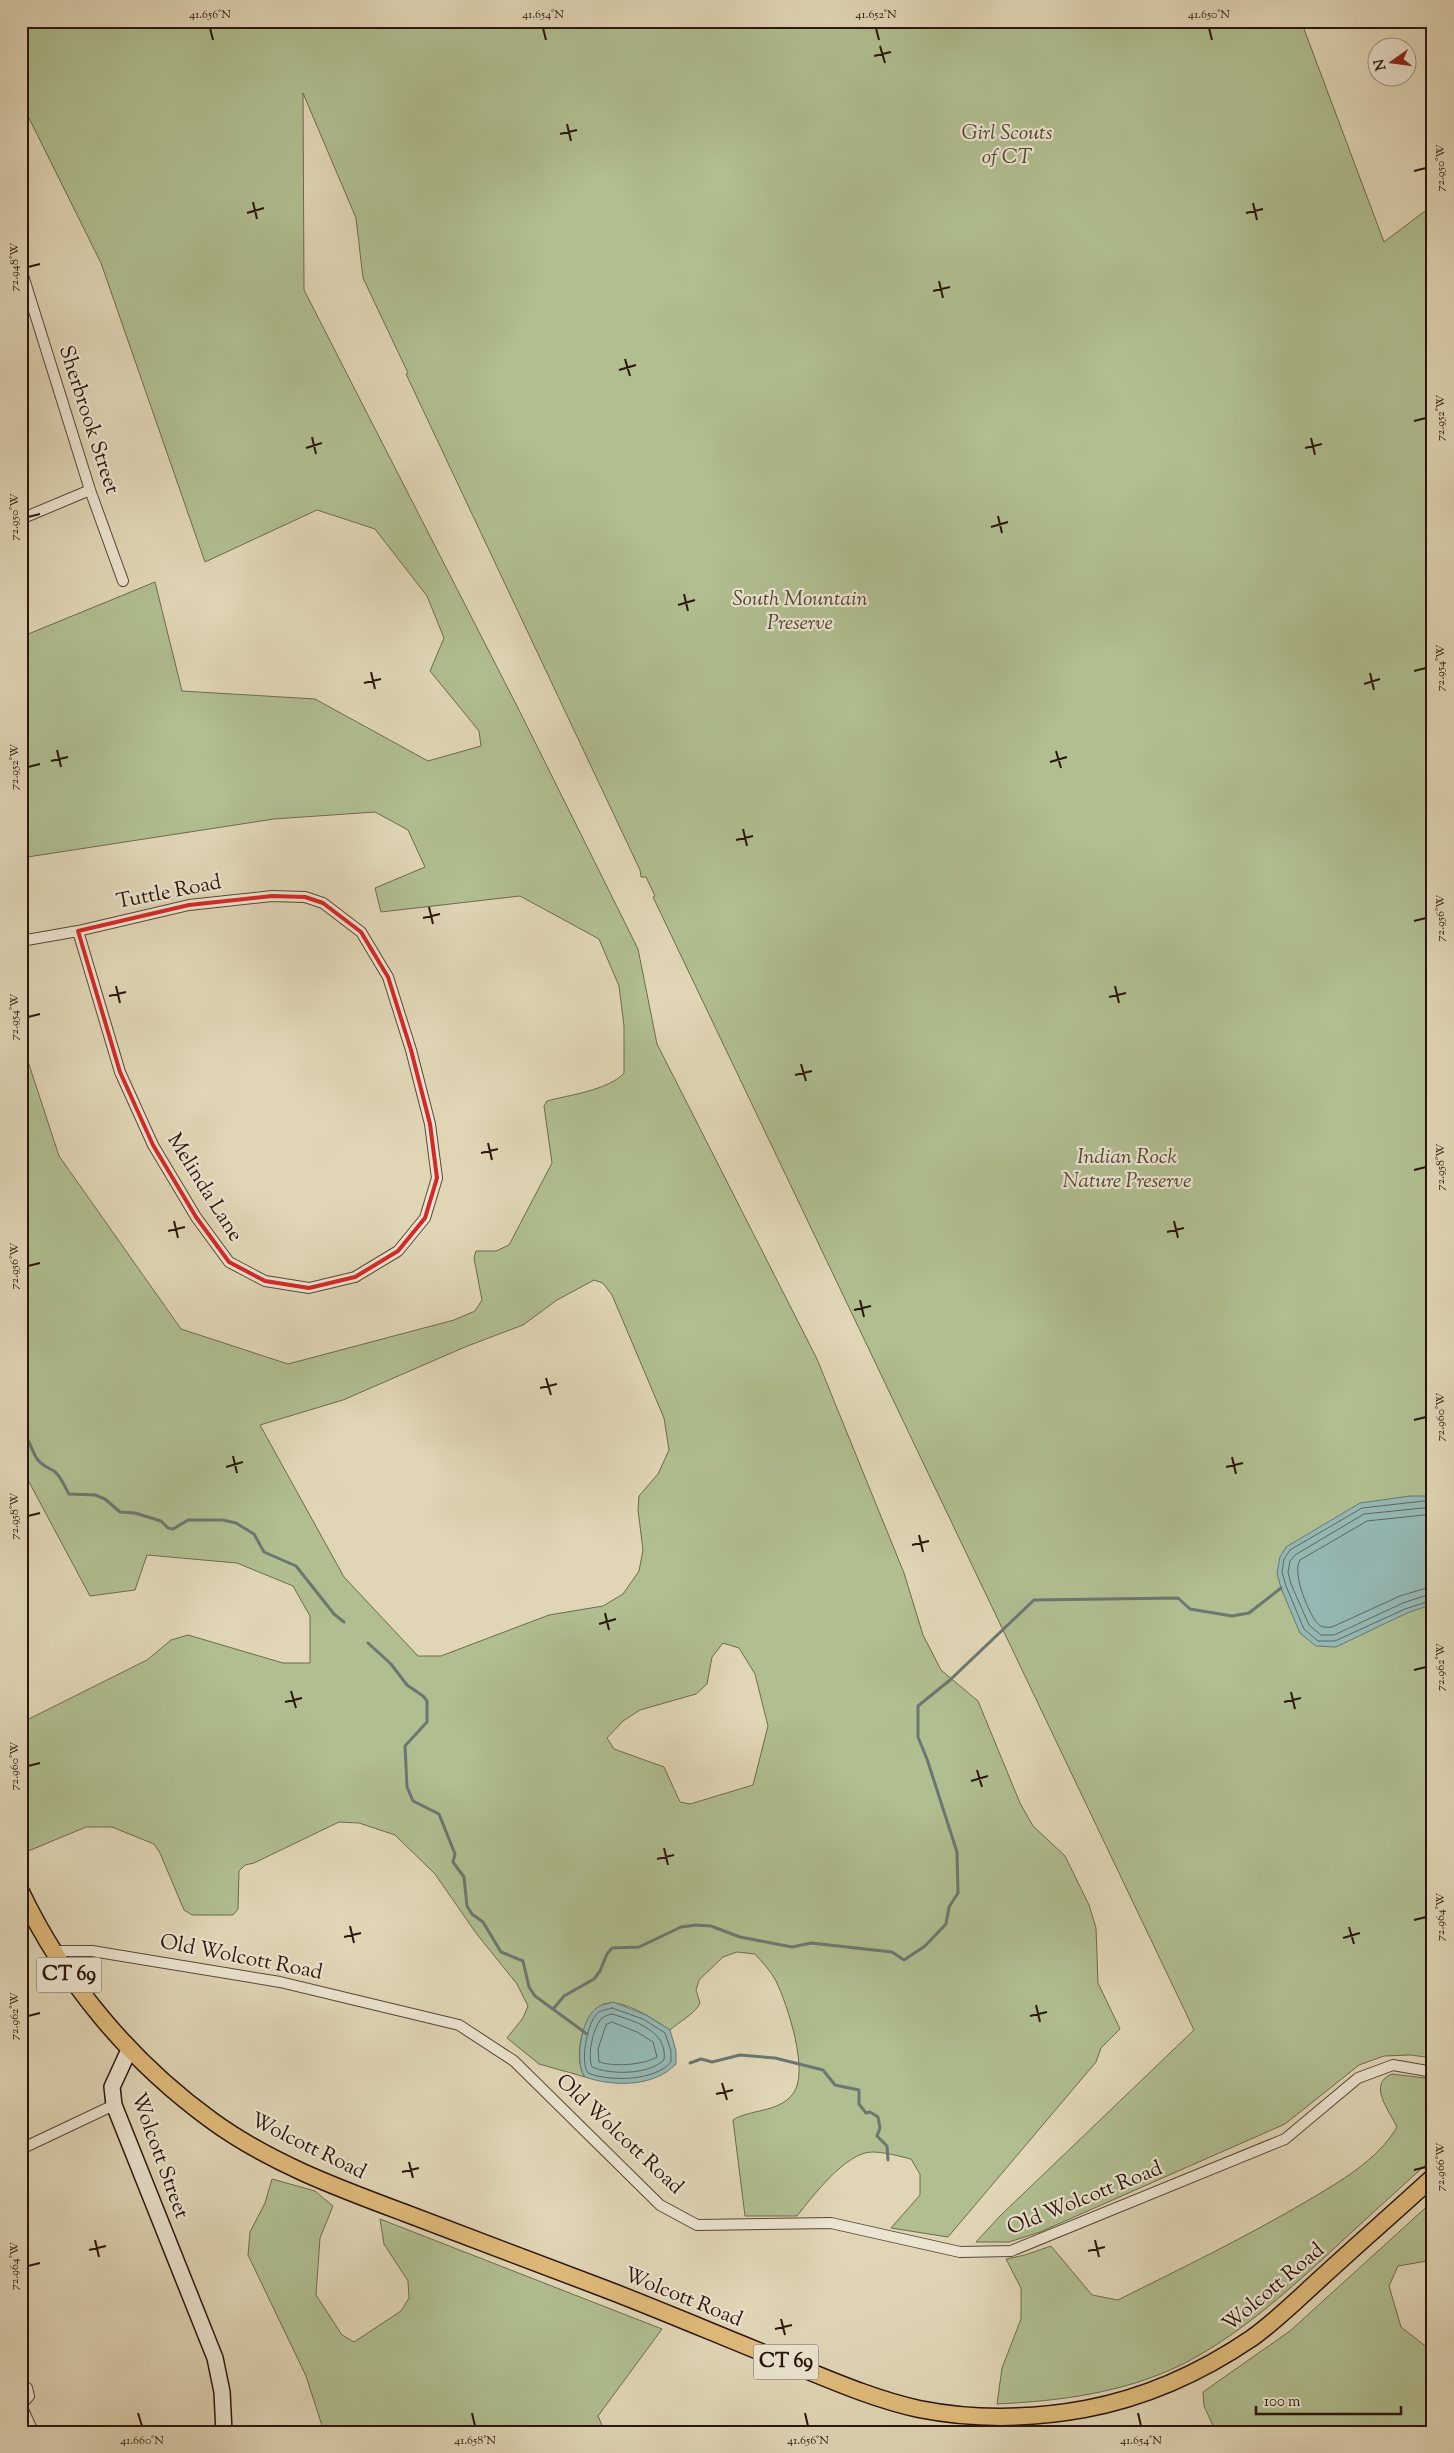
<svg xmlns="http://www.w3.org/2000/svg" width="1454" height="2453" font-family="'Sorts Mill Goudy',serif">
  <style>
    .green { fill: #b0be90; stroke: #6e6a4e; fill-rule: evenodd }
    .water { fill: #95b8b4; stroke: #6b7771 }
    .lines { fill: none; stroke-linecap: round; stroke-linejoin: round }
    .shore { stroke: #606760; stroke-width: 1 }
    .stream { stroke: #6b7771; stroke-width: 3 }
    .minor-casing { stroke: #584636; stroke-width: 12 }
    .secondary-casing { stroke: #2b160c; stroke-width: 18 }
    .primary-casing { stroke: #2b160c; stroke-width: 19 }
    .minor { stroke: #ebe4d0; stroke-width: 10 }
    .secondary { stroke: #ebe4d0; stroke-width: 15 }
    .primary { stroke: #e0bb7b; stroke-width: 16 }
    .marked { fill: none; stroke: #d62828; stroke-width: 4; stroke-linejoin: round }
    .ticks { fill: none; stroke: #2b160c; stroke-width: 2 }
    .labels { text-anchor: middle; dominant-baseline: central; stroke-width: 4.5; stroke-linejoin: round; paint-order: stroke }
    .shield { fill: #ebe4d0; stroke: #655447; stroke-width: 1 }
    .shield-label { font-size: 20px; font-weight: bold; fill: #2b160c }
    .park-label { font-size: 21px; font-style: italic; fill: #534834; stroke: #ebe4d0 }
    .street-label { font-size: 21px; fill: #2b160c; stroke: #ebe4d0 }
    .neatline { fill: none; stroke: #2b160c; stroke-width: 2 }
    .ticks-label { font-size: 12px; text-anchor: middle; fill: #2b160c }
  </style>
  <rect width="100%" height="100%" fill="#e0d6b6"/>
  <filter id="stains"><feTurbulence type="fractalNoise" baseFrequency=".004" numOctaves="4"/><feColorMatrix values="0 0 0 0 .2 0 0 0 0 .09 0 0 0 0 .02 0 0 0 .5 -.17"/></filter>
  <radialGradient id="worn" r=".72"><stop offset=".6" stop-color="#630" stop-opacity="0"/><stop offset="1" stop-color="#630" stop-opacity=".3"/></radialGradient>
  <path class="green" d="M21 21H1301L1384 242 1433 205V2058L1410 2055 1384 2056 1359 2065 1285 2124 1040 2232 1009 2242H976L1000 2216 1194 2030 653 897 655 896 646 877H641L640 870 406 374 408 373 363 278 356 218 303 93 304 290 520 712 638 949 657 1044 817 1359 904 1573 923 1635 941 1670 978 1701 1020 1803 1033 1826 1065 1856 1089 1905 1096 1928 1098 1983 1120 2029 1101 2048 1096 2062 948 2237 891 2228 920 2195V2174L911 2159C898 2156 885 2152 872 2152 846 2152 812 2197 797 2216H745L733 2120C750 2109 777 2113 792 2095 811 2074 787 2004 776 1981 771 1971 762 1962 755 1954L737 1952 723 1957 699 1980 696 1990 700 2003C696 2013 679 2022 670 2030 654 2020 634 2005 614 2003 584 1999 571 2059 585 2077L539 2064 507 2038 523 2018 528 2006 517 1984 476 1933 435 1874 395 1835 359 1823 339 1822 254 1863 245 1865 239 1871 238 1909 233 1915H192L184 1910 160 1853 154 1844 112 1827H86L21 1854V1723L147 1660 171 1640 188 1635 283 1663H310V1616L293 1586 237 1563 147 1555 135 1590 90 1596 21 1467V1040L59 1156 181 1329 288 1364 454 1320 475 1311 482 1300 474 1258 476 1251H496L509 1245 552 1163 544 1106 547 1101C569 1095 609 1090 624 1073V1026L619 986 599 939 520 896 381 912 375 888 425 867 408 830 375 812 274 819 21 858V637L155 582 182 691 315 699 428 761 481 746 479 731 430 671 444 638 427 596 375 529 317 510 205 562 101 263 21 102ZM594 1280 603 1283 612 1295 664 1418 669 1450 658 1474 639 1496 638 1510 643 1550 639 1571 623 1594 603 1606 549 1615 441 1656H418L344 1577 260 1425 343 1400 465 1347 523 1325 557 1300ZM723 1643 739 1648 755 1674 768 1726 753 1785 690 1804 680 1802 664 1767 614 1749 607 1738 623 1721 640 1710 696 1694 707 1684 712 1657Z
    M1392 2074 1433 2079V2158C1397 2191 1361 2223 1326 2256 1281 2297 1236 2337 1181 2365 1123 2393 1060 2401 997 2404L1002 2368 1021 2319V2288L1006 2259 1025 2255 1051 2246 1092 2295 1118 2300C1182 2268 1246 2237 1307 2201 1339 2182 1378 2160 1397 2127 1389 2110 1367 2084 1392 2074Z
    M272 2179 315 2191 333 2206 320 2238 316 2295 342 2335 354 2342 401 2311 409 2298 408 2281 384 2244 380 2219 662 2329 598 2416 605 2432H324L306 2376 248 2255 250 2232 265 2203Z
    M1433 2201V2260L1398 2266 1389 2286 1401 2327 1433 2352V2432H1216L1204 2406 1203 2392 1290 2331Z"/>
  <path class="water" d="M1410 1496H1433V1604L1407 1613 1336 1647 1316 1646 1300 1633 1281 1588 1277 1573 1280 1557 1286 1547 1360 1503Z
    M613 2002 646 2015 670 2030 676 2051V2064C654 2087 614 2087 585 2077 574 2063 581 2017 598 2007 602 2004 608 2004 613 2002Z"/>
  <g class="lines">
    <path class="shore" d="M1433 1500 1362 1508 1290 1550 1284 1559 1282 1572 1286 1586 1304 1629 1318 1641H1335L1405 1609 1433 1600
      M1433 1507 1364 1514 1295 1555 1290 1561 1288 1572 1291 1584 1309 1625 1321 1635H1334L1403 1603 1433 1593
      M1433 1514 1367 1521 1300 1560C1292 1572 1307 1609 1315 1620 1319 1627 1325 1628 1332 1627L1400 1596 1433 1586
      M612 2008 643 2019 665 2033 671 2051V2062C655 2081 610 2082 588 2073 580 2062 587 2027 595 2016 599 2010 605 2010 612 2008Z
      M612 2014C635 2021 668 2031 664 2060 648 2075 611 2075 592 2067 587 2055 593 2029 601 2019 604 2016 608 2015 612 2014Z
      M612 2022 637 2032 653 2042 657 2057C644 2065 614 2067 599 2062L598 2049 606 2025Z"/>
    <path class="stream" d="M21 1430C31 1439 30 1450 38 1460 43 1466 47 1467 54 1471 61 1476 64 1486 69 1494L95 1495 105 1499 120 1512 135 1513 161 1521 168 1528 173 1529 188 1520H223L236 1523 254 1534 264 1552 296 1566 334 1614 344 1622
      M368 1643 391 1664 407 1685 423 1696 427 1701V1722L405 1746 407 1787 413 1801 439 1814 455 1854 453 1862 464 1877 467 1906 472 1914 483 1922 501 1952 523 1961 529 1987 535 1996 587 2034
      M554 2008 564 1996 594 1979 600 1971 607 1954 612 1948 639 1947 681 1927 696 1925 711 1926 740 1937 792 1947 811 1943 892 1952 904 1960 925 1946 946 1924 949 1907 958 1893 957 1852 927 1759 918 1737V1706L950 1680 1034 1600 1178 1598 1190 1609 1232 1616 1249 1613 1281 1588
      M690 2063 701 2059 712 2062 740 2055 775 2058 823 2070 835 2085 859 2090V2104L866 2113 870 2112 878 2117 880 2128 877 2136 887 2146 888 2160"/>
    <g class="minor-casing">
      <path id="minor" d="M21 269 90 490 123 581
        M21 519 90 490
        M21 941 78 931 189 905 272 896 305 897 323 903 361 932 388 977 411 1050 430 1124 437 1178 425 1218 398 1251 355 1277 309 1288 265 1281 229 1262 196 1217 153 1145 120 1072 78 931
        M54 1951H92L280 1982 459 2025 514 2061 660 2205 697 2225 831 2223 960 2252 1011 2251 1285 2139 1358 2078 1393 2065 1433 2072
        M21 2149 114 2105
        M21 2384 27 2388 29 2396 21 2405
        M21 2405 33 2432"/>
    </g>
    <g class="secondary-casing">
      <path id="secondary" d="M129 2050 112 2087 114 2105 215 2358 222 2392 224 2432"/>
    </g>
    <g class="primary-casing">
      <path id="primary" d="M21 1892C64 1982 130 2061 211 2120 270 2163 338 2188 405 2213 473 2239 541 2264 608 2290 673 2315 737 2343 801 2368 840 2384 878 2400 919 2409 974 2420 1030 2419 1085 2409 1144 2398 1202 2372 1252 2338 1277 2320 1299 2298 1321 2278 1358 2244 1396 2211 1433 2177"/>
    </g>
    <use href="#minor" class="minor"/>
    <use href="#secondary" class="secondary"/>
    <use href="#primary" class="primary"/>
  </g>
  <path class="marked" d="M272 896 305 897 323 903 361 932 388 977 411 1050 430 1124 437 1178 425 1218 398 1251 355 1277 309 1288 265 1281 229 1262 196 1217 153 1145 120 1072 78 931 189 905Z"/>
  <path class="ticks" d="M210 28 213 40M543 28 546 40M876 28 879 40M1209 28 1212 40M880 46 885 63M874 56 891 52M567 124 571 141M560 134 577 130M1414 171 1426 168M253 202 257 219M1253 203 1257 220M247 213 264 208M1246 213 1263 209M28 267 40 264M939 281 943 298M933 291 950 287M625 359 630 376M619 370 636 365M1414 421 1426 418M312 437 316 454M1311 438 1315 455M306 448 322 443M1305 448 1322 444M998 516 1002 533M28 517 40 514M991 527 1008 522M684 594 688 611M678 605 695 600M1414 671 1426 668M371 672 375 689M1370 673 1374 690M364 683 381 679M1364 684 1380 679M57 750 61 767M1056 751 1061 768M51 761 68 757M1050 762 1067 757M28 767 40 764M743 829 747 846M736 840 753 836M429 907 433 924M423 918 440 914M1414 921 1426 918M116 986 120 1003M1115 986 1119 1003M109 996 126 992M1109 997 1126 993M28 1017 40 1014M801 1064 806 1081M795 1075 812 1071M488 1143 492 1160M481 1153 498 1149M1414 1170 1426 1167M174 1221 178 1238M1174 1221 1178 1238M168 1231 185 1227M1167 1232 1184 1228M28 1266 40 1263M860 1300 864 1317M854 1310 871 1306M546 1378 551 1395M540 1388 557 1384M1414 1420 1426 1417M233 1456 237 1473M1232 1457 1236 1474M226 1467 243 1462M1226 1467 1243 1463M28 1516 40 1513M919 1535 923 1552M912 1545 929 1541M605 1613 609 1630M599 1624 616 1619M1414 1670 1426 1667M291 1691 296 1708M1291 1692 1295 1709M285 1702 302 1698M1284 1702 1301 1698M28 1766 40 1763M977 1770 982 1787M971 1781 988 1776M664 1848 668 1865M657 1859 674 1855M1414 1920 1426 1917M350 1926 354 1943M1349 1927 1354 1944M344 1937 361 1933M1343 1938 1360 1933M1036 2005 1040 2022M28 2016 40 2013M1030 2016 1047 2012M722 2083 727 2100M716 2094 733 2090M409 2162 413 2178M1414 2170 1426 2167M402 2172 419 2168M95 2240 99 2257M1095 2240 1099 2257M89 2250 106 2246M1088 2251 1105 2247M28 2266 40 2263M781 2319 785 2335M775 2329 792 2325M138 2413 142 2426M472 2413 475 2426M805 2413 808 2426M1138 2413 1141 2426"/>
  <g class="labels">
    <g class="shield">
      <rect x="36.5" y="1957.5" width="65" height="35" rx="4"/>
      <rect x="753.5" y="2344.5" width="65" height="35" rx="4"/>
    </g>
    <g class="shield-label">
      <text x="69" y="1975">CT 69</text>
      <text x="786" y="2362">CT 69</text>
    </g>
    <g class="park-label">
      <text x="1007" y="134">Girl Scouts<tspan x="1007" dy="24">of CT</tspan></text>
      <text x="800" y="600">South Mountain<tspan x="800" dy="24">Preserve</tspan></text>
      <text x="1127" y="1158">Indian Rock<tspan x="1127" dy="24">Nature Preserve</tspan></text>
    </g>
    <g class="street-label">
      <text transform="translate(88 420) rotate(72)">Sherbrook Street</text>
      <text transform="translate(169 893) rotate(-11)">Tuttle Road</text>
      <text transform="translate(204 1188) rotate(58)">Melinda Lane</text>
      <text transform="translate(241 1958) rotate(11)">Old Wolcott Road</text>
      <text transform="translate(619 2135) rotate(43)">Old Wolcott Road</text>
      <text transform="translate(308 2147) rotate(26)">Wolcott Road</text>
      <text transform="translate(159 2156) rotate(70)">Wolcott Street</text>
      <text transform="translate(1085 2199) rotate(-22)">Old Wolcott Road</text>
      <text transform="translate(1274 2288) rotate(-40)">Wolcott Road</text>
      <text transform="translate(683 2298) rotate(22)">Wolcott Road</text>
    </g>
  </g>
  <rect width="1454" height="2453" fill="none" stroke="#e0d6b6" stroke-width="55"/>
  <g transform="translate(1392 62) rotate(256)"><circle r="24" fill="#ebe4d0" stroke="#9e9282"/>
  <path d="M0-4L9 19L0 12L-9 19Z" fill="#8f2418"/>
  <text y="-8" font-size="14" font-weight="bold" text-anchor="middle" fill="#2b160c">N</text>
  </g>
  <path d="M1256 2406v8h145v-8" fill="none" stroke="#2b160c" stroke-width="2.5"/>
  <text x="1264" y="2406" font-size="15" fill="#2b160c" stroke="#ebe4d0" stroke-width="4" paint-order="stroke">100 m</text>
  <rect x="28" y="28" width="1398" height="2398" class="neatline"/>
  <g class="ticks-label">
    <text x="210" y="18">41.656°N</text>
    <text x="543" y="18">41.654°N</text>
    <text x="876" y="18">41.652°N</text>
    <text x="1209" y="18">41.650°N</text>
    <text transform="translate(1440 168) rotate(-90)" y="4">72.950°W</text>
    <text transform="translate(14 267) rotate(-90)" y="4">72.948°W</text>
    <text transform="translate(1440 418) rotate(-90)" y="4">72.952°W</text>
    <text transform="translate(14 517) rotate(-90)" y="4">72.950°W</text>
    <text transform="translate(1440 668) rotate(-90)" y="4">72.954°W</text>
    <text transform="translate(14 767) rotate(-90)" y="4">72.952°W</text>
    <text transform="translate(1440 918) rotate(-90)" y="4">72.956°W</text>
    <text transform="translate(14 1017) rotate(-90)" y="4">72.954°W</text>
    <text transform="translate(1440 1167) rotate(-90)" y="4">72.958°W</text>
    <text transform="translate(14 1266) rotate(-90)" y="4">72.956°W</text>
    <text transform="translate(1440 1417) rotate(-90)" y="4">72.960°W</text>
    <text transform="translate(14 1516) rotate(-90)" y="4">72.958°W</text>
    <text transform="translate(1440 1667) rotate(-90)" y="4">72.962°W</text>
    <text transform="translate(14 1766) rotate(-90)" y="4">72.960°W</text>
    <text transform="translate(1440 1917) rotate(-90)" y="4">72.964°W</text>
    <text transform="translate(14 2016) rotate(-90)" y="4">72.962°W</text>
    <text transform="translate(1440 2167) rotate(-90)" y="4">72.966°W</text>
    <text transform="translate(14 2266) rotate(-90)" y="4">72.964°W</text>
    <text x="142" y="2444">41.660°N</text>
    <text x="475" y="2444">41.658°N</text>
    <text x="808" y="2444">41.656°N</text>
    <text x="1141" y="2444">41.654°N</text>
  </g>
  <rect width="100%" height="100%" filter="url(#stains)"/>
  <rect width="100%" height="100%" fill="url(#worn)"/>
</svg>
